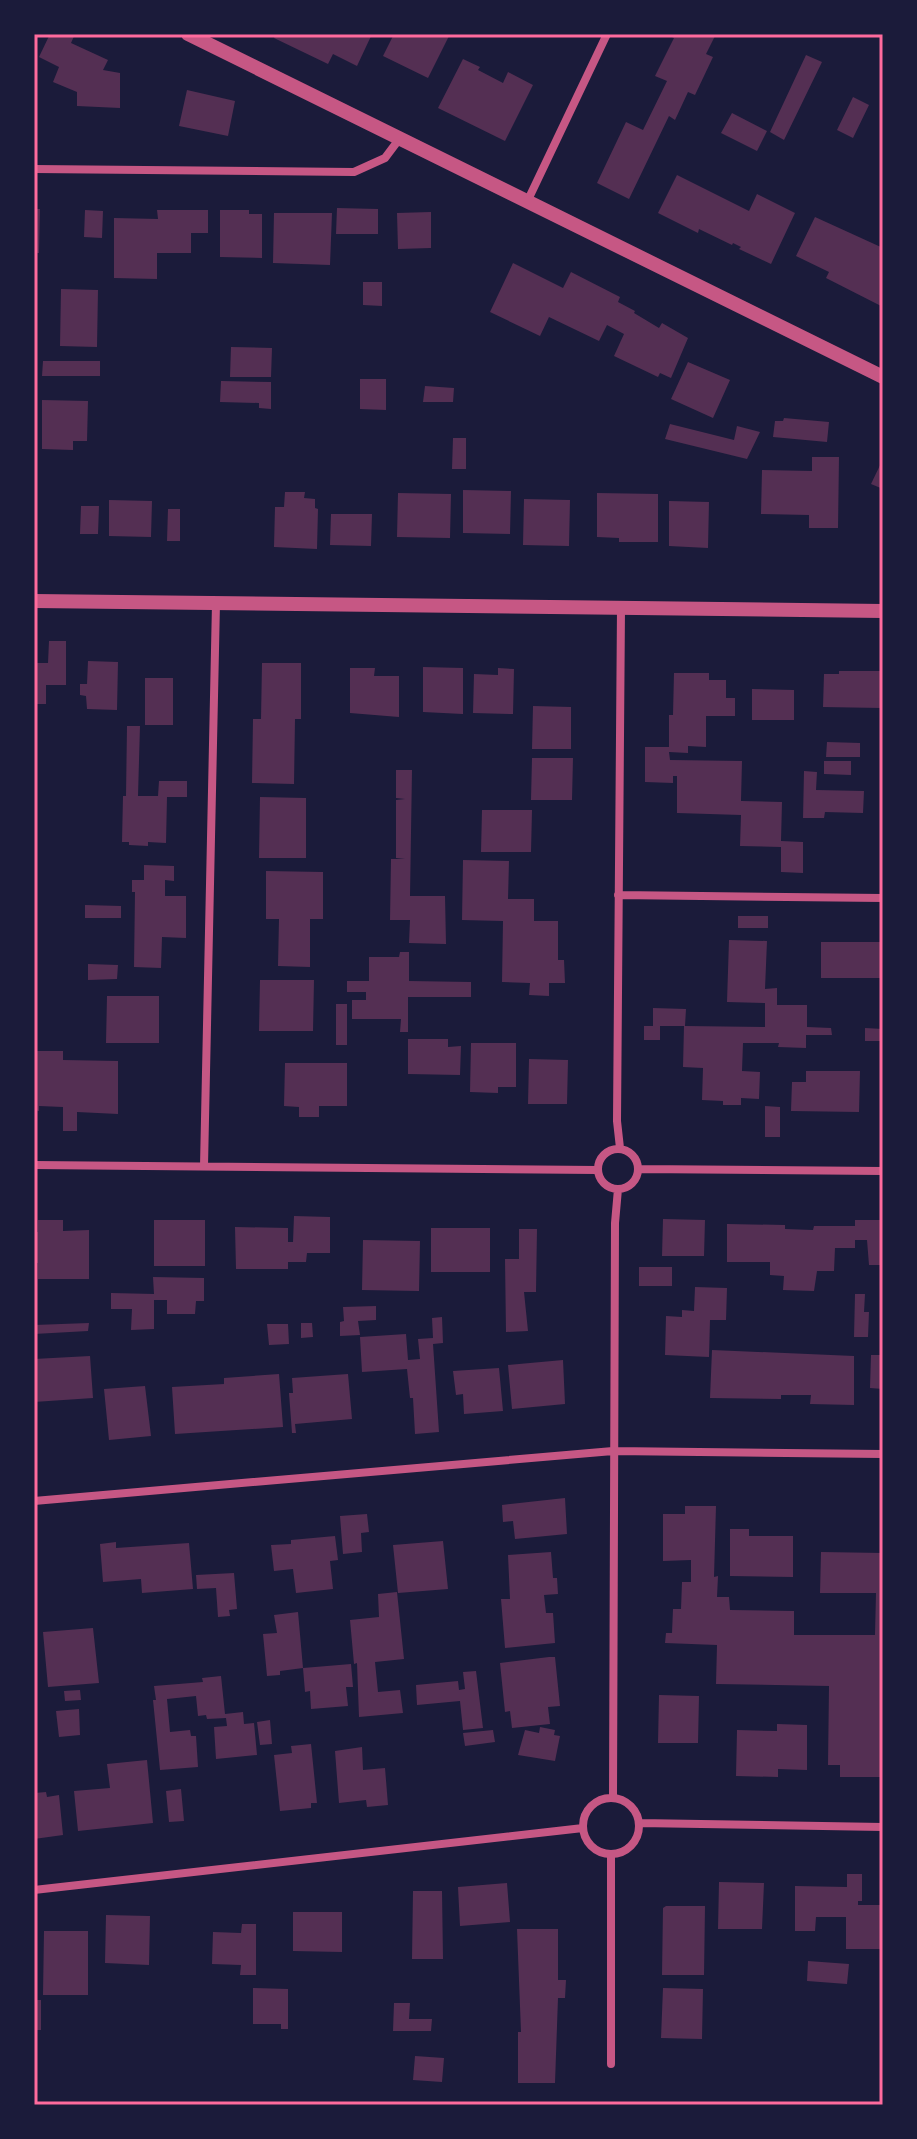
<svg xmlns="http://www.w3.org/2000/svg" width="917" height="2139" font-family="'Source Sans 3',sans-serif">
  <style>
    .building { fill: #542f53 }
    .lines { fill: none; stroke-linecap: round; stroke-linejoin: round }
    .minor { stroke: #c65784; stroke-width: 8 }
    .tertiary { stroke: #c65784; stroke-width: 14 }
    .neatline { fill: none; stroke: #ff6b9d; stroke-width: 3 }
  </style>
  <rect width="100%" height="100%" fill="#1b1b3a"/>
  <path class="building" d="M50 34H75L71 43 108 60 103 70 120 73V108L77 106V92L53 82 59 67 39 57Z
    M276 34H372L357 66 333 54 328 64 274 38Z
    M394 34H450L428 78 383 56Z
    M666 34H716L706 54 713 57 695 95 688 92 675 120 669 116 629 199 597 183 626 122 643 130 667 81 655 76 674 38Z
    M806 55 822 62 784 140 770 132Z
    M463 59 480 67 478 70 503 83 508 72 533 85 505 141 438 108Z
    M187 90 235 101 228 136 179 126Z
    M853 97 869 105 853 138 837 130Z
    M732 113 767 131 757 151 721 133Z
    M677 175 749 211 757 194 795 213 771 264 739 249 741 247 733 243 732 245 699 229 698 233 658 213Z
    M337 208 378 209V234H336Z
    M34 209H40L39 253H34Z
    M85 210 103 211 102 238 84 237Z
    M157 210H208V233H191V253H157V279L114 278V218L158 219Z
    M220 210H249V214H262V258L220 257Z
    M431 212V248L398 249 397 213Z
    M274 213H332L330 265 273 263Z
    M815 217 883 248V307L826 278 829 272 796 256Z
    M513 263 563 288 571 272 620 297 618 302 635 311 634 313 659 328 662 323 688 338 671 378 660 373 658 377 614 356 624 334 607 325 599 341 549 317 540 336 490 312Z
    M363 282H382V306L363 305Z
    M61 289 98 290 97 347 60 346Z
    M231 347 272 348 271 377H230Z
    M43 361H100V376H42Z
    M688 362 730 380 713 418 671 399Z
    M360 379H386V410L360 409Z
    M221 381 271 382V409L259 408V403L220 402Z
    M425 386 454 388 453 402H423Z
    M42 400 88 401 87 441H73V450L42 449Z
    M784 418 829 422 827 442 773 437 775 421H783Z
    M670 424 734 440 737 426 760 432 747 459 665 439Z
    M453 438H466V469H452Z
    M812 457H839L838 528H809V515L761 514 762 470 812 471Z
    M883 459V489L871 484Z
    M463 490 511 491 510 534 463 533Z
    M285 492H305L304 498 315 499V508L318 509 317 549 274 547 275 507H284Z
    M398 493 451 494 450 538 397 537Z
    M597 493 658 494V542H619V538L597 537Z
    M524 499 570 500 569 546 523 545Z
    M109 500 152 501 151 537 109 536Z
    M669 501 709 502 708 548 669 546Z
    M81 506H99L98 534H80Z
    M168 509H180V541H167Z
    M331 514H372L371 546 330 545Z
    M49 641H66V685H46V704H34V663H48Z
    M88 661 118 662 117 710 87 709 86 696 80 695V684H87Z
    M262 663H301V719H295L294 784 252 783 253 719H261Z
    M423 667 463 668V714L423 712Z
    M350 668H375L374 676H399V717L350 713Z
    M498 668 514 669 513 714 473 713 474 674 498 675Z
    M839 671H882L881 708 823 707 824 674H839Z
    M674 673H709V680H726V698H735V716H706V747L688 746V753L669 752 670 760 742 761 741 801 782 802 781 841 803 842V873L781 872V847L740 846 741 815 677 813V776H673V783L645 782V747H669V715H673Z
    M145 678H173V725H145Z
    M752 689 794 690V720H752Z
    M533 706 571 707V749H532Z
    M127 726H140L138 796H158L159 781H187V797H167L166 843 148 842V846L129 845V842H122L123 796H126Z
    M827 742 860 743V757H826Z
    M532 758H573L572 800H531Z
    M824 761H851V775L824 774Z
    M396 770H412L410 896H445L446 944 409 943 410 920H390L391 859H405L396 858V800L405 799 396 798Z
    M804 771 817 772 816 790 864 791 863 813 825 812 824 818H803Z
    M260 797 306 798V858H259Z
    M482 810H532L531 852H481Z
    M463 860 509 861 508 899H534V921H558V960H564L565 983H549V996L529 995 530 983 502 982 503 921 462 920Z
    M144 865 174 866V881L165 880V896H186V938L162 937 161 968 134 967 135 892H132V880H144Z
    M266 871 323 872V919H310V967L278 966 279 919H266Z
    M85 905 121 906V918H85Z
    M738 916H768V928H738Z
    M729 940 767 941 765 989 777 988V1005H807V1027L831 1028 832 1035H806V1048L778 1047 779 1043H743L742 1071 760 1072 759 1099 741 1098V1105H723V1101L702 1100 703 1068 683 1067 684 1026H660V1040H644V1026H653V1008L686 1009 685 1026 765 1027V1003L727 1002Z
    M821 942H883V978H821Z
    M400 952H409V981L471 982V997H408V1032H400L401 1019H352V1000H366V992H347V981H369V957H399Z
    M88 964 118 965 117 979 88 980Z
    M260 980H314L313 1031H259Z
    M107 996H159V1043H106Z
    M336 1004H347V1045H336Z
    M865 1028 883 1029V1041H865Z
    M408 1039H448V1047L461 1046 460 1075 408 1074Z
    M471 1043H516V1087H498V1093L470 1092Z
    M34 1051H63V1060L118 1061V1114L77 1112V1131H63V1107L39 1106V1111L34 1110Z
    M529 1059 568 1060 567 1104H528Z
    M285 1063H347V1106H319V1117H299V1107L284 1106Z
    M806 1071H860L859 1112 791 1111 792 1082H806Z
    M765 1106 780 1107V1137H765Z
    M294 1216 330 1217V1253H307L306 1262H288V1269H236L235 1227 288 1228V1242H293Z
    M663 1219 705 1220 704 1256H662Z
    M38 1220H63V1231L89 1230V1279H38V1263H34V1232H38Z
    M154 1220H205V1266H154Z
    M855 1220H883V1265H869L867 1240H855V1248H835L834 1271H817L814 1291 783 1290 784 1276 770 1275V1262H727V1224L785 1225V1229L813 1230 814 1226H855Z
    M431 1228H490V1272H431Z
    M519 1229H537L536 1292H524L528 1331 506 1332 505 1259H519Z
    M363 1240 420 1241 419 1291 362 1290Z
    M639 1267H672V1286H639Z
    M153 1277 204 1278V1301H196L195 1314H167V1300H154V1329L131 1330 132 1309H111V1293L154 1294Z
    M695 1287 727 1288 726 1320H710L709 1357 665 1355 666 1316 682 1317V1310L694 1311Z
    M855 1294H865L864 1312H869L868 1337H854Z
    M376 1306V1320L358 1321 360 1335 340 1336V1322L344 1321 343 1307Z
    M442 1317 443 1343 433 1344 439 1432 415 1434 413 1398H410L407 1369 362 1372 360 1337 406 1334 408 1360 420 1359 418 1339 433 1338 432 1318Z
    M89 1323 88 1331 34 1334V1325Z
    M301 1323H312L313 1337 301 1338Z
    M267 1324H288L289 1344 269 1345Z
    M712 1350 854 1356V1405L810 1404 811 1395H781V1399L710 1398Z
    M871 1355H883V1389L870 1388Z
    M90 1356 93 1398 34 1402V1359Z
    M563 1360 565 1404 512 1409 508 1365Z
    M499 1368 503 1411 464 1414 463 1394 456 1395 453 1371Z
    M279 1374 283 1427 175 1434 172 1387 224 1384V1378Z
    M348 1374 352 1419 295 1424 296 1433H292L289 1393H293L292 1378Z
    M145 1386 151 1436 109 1440 104 1389Z
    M565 1498 567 1534 515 1539 513 1521 503 1522 502 1505Z
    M685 1506H716L714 1577 718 1576 717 1597H729L730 1610 794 1611V1635H875L876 1593H820L821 1552 883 1553V1777H840V1765H828L829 1686 716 1684 717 1645 665 1643 666 1633H672L673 1609H681L682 1582H691V1560L663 1561V1514H685Z
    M367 1514 369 1532 361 1533 362 1552 343 1554 340 1516Z
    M730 1529H749V1536H793V1577L730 1576Z
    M335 1536 338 1560 330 1561 333 1589 296 1593 293 1569 274 1571 271 1545 291 1544V1540Z
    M443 1541 448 1589 398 1593 393 1545Z
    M116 1542V1548L189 1543 193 1589 142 1593 141 1579 103 1582 100 1544Z
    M551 1552 553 1578H557L558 1594 544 1595 546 1613H553L555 1643 505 1648 501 1599H510L508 1555Z
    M234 1573 237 1609 229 1610 230 1616 218 1617 216 1588 197 1589 196 1575Z
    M397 1592 404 1659 375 1662 378 1692 400 1690 403 1713 359 1717 357 1663 354 1664 350 1620 379 1617 378 1594Z
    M298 1612 303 1668 351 1664 353 1687H346L348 1706 311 1709 310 1691 305 1692 303 1668 280 1671V1675L267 1676 263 1634 277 1633 274 1615Z
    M93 1628 99 1683 48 1687 43 1632Z
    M549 1657H555L560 1706 548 1707 550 1724 512 1728 510 1711 505 1712 500 1663Z
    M476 1671 483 1728 463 1730 460 1701 417 1705 416 1685 458 1681 459 1690 465 1689 463 1672Z
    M221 1676 225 1714 243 1712 244 1724 254 1723 257 1755 216 1759 214 1727 227 1726 226 1718 207 1719 206 1715 198 1716 196 1696 167 1699 170 1732 190 1730 191 1736H196L198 1767 160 1770 153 1700H156L154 1686 203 1682 202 1678Z
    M80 1690 81 1700 65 1701 64 1691Z
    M659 1695 699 1696 698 1743H658Z
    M79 1709 80 1735 59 1737 56 1711Z
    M270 1720 272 1744 260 1745 257 1722Z
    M777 1724 807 1725V1770L778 1769V1777L736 1776 737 1730 777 1731Z
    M540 1727 555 1730 554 1735 560 1736 555 1761 518 1755 525 1730 539 1733Z
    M493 1730 495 1742 465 1746 463 1733Z
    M311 1744 317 1803H311V1808L280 1811 274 1755 292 1753 291 1746Z
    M362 1747 363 1770 385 1768 388 1805 367 1807 366 1800 339 1803 335 1751Z
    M147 1760 153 1823 78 1831 74 1791 110 1788 107 1764Z
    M181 1789 184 1821 169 1822 166 1791Z
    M46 1792 47 1797 59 1795 63 1835 34 1839 35 1793Z
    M847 1874H862V1901H858V1905H883V1949H846V1917H816L815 1931H795V1886L847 1887Z
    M719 1882 764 1883 762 1929H718Z
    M507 1883 510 1922 460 1926 458 1887Z
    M413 1891H442L443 1959H412Z
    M666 1906H705L704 1975H662L663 1908Z
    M293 1912H342V1952L293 1951Z
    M106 1915 150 1916 149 1965 105 1963Z
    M242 1924H256V1975H240L241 1965 212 1964 213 1932 241 1933Z
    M517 1929H558V1980H566L565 1998H558L555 2083H518V2032H521Z
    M44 1931H88V1995H43Z
    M808 1961 849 1964 847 1984 807 1981Z
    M253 1988 288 1989V2029H281V2024H253Z
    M663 1988 703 1989 702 2039 661 2038Z
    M34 2000H41V2030H34Z
    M394 2003H410L409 2019H432L431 2031H393Z
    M415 2056 444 2058 442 2082 413 2080Z"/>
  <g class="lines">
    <path class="minor" d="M34 169 354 172 385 158 400 138
      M527 202 607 34
      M618 895 883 898
      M620 1148 617 1121 621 608
      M598 1169a20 20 0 1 1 40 0a20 20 0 1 1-40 0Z
      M34 1165 597 1170
      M204 1166 216 603
      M639 1169 883 1171
      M34 1501 613 1451 883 1454
      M613 1798 615 1223 618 1189
      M583 1826a28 28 0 1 1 56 0a28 28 0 1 1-56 0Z
      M639 1823 883 1827
      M34 1890 583 1828
      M611 2064V1854"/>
    <path class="tertiary" d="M188 34 883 377
      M34 601 883 611"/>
  </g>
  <rect width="917" height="2139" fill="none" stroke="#1b1b3a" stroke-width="72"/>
  <rect x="36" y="36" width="845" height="2067" class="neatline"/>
</svg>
